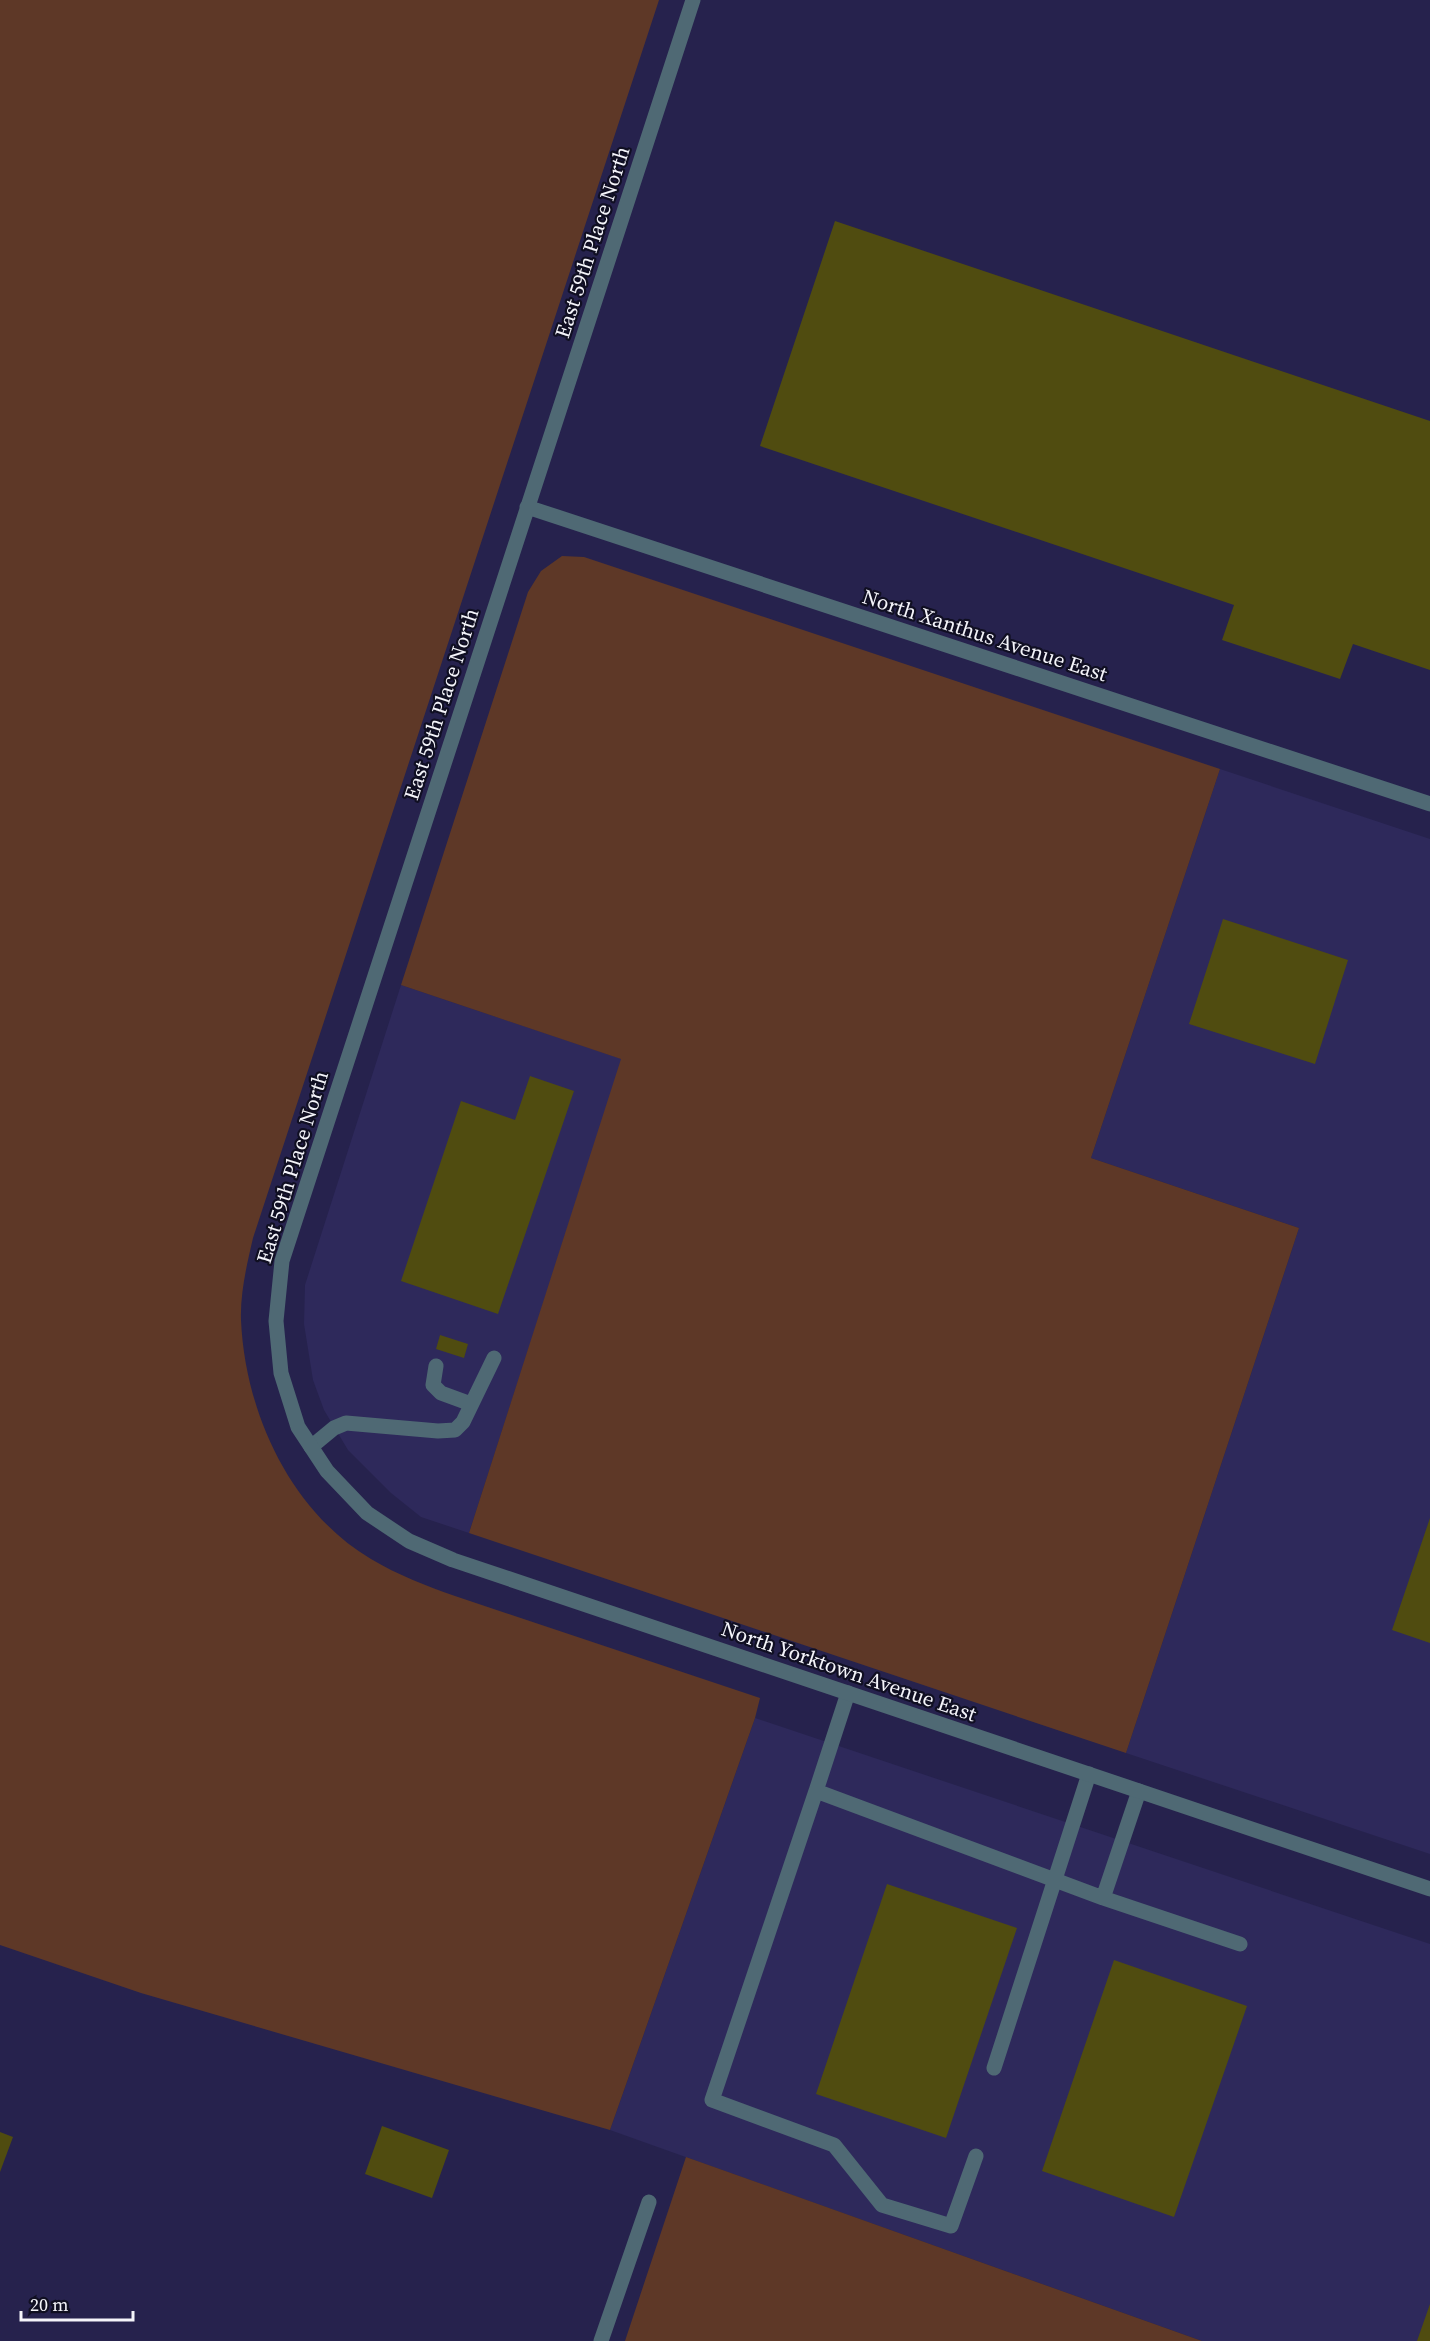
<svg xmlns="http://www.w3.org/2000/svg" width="1430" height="2341" font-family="'Source Serif 4',serif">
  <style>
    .built { fill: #2e295b }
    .green { fill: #5e3827 }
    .building { fill: #504c10 }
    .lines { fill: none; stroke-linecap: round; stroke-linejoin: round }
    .service { stroke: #4f6974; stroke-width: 15 }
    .minor { stroke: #4f6974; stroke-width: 15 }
    .labels { text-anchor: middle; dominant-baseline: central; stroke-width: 4.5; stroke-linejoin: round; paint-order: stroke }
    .street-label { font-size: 21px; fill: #f4f4fa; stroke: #100f22 }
  </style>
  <rect width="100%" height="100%" fill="#26224d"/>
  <path class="built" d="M1220 769 1430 839V1854L1126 1753 1299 1228 1091 1158Z
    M401 985 622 1059 469 1533 421 1517 391 1493 348 1450 324 1410 313 1380 304 1324 305 1285Z
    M755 1718 1430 1944V2341H1202L610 2130Z"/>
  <path class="green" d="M0 0H659L253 1238C247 1264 240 1293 241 1320 245 1412 290 1511 371 1559 398 1575 426 1586 455 1596L760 1698 755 1718 610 2130 141 1993 0 1945Z
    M562 556 584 557 1220 769 1091 1158 1299 1228 1126 1753 469 1533 621 1059 401 985 528 592 541 571Z
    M686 2157 1202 2341H625Z"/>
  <path class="building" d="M835 221 1430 421V670L1353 644 1340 679 1222 640 1234 605 760 446Z
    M1223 919 1348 960 1315 1064 1189 1024Z
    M530 1076 574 1091 498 1314 401 1281 461 1101 515 1120Z
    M440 1335 468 1344 464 1358 436 1349Z
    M1430 1518V1643L1392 1630Z
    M887 1884 1017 1928 946 2138 816 2094Z
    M1114 1960 1247 2006 1174 2217 1042 2171Z
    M382 2126 449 2150 432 2198 365 2174Z
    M0 2132 13 2137 0 2172Z
    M1430 2304V2341H1417Z"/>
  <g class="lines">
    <path class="service" d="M436 1366 433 1385 441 1393 471 1404
      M311 1447 334 1428 346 1423 438 1431 455 1430 463 1422 494 1358
      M848 1693 816 1791 1103 1898 1240 1944
      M816 1791 712 2100 834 2145 882 2205 951 2226 976 2156
      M1103 1898 1139 1791
      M994 2068 1089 1774"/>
    <path class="minor" d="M693 0 282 1261 276 1321 281 1373 298 1427 327 1471 367 1513 409 1541 453 1560 1430 1889
      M527 507 1430 804
      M601 2341 649 2202"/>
  </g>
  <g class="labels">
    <g class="street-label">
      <text transform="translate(592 242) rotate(-72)">East 59th Place North</text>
      <text transform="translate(985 635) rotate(18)">North Xanthus Avenue East</text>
      <text transform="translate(441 704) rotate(-72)">East 59th Place North</text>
      <text transform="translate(292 1167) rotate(-73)">East 59th Place North</text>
      <text transform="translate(849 1671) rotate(19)">North Yorktown Avenue East</text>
    </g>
  </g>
  <path d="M21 2311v9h112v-9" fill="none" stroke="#f4f4fa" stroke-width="3"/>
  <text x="30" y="2311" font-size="18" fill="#f4f4fa" stroke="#100f22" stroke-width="4.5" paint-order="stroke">20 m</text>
</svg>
